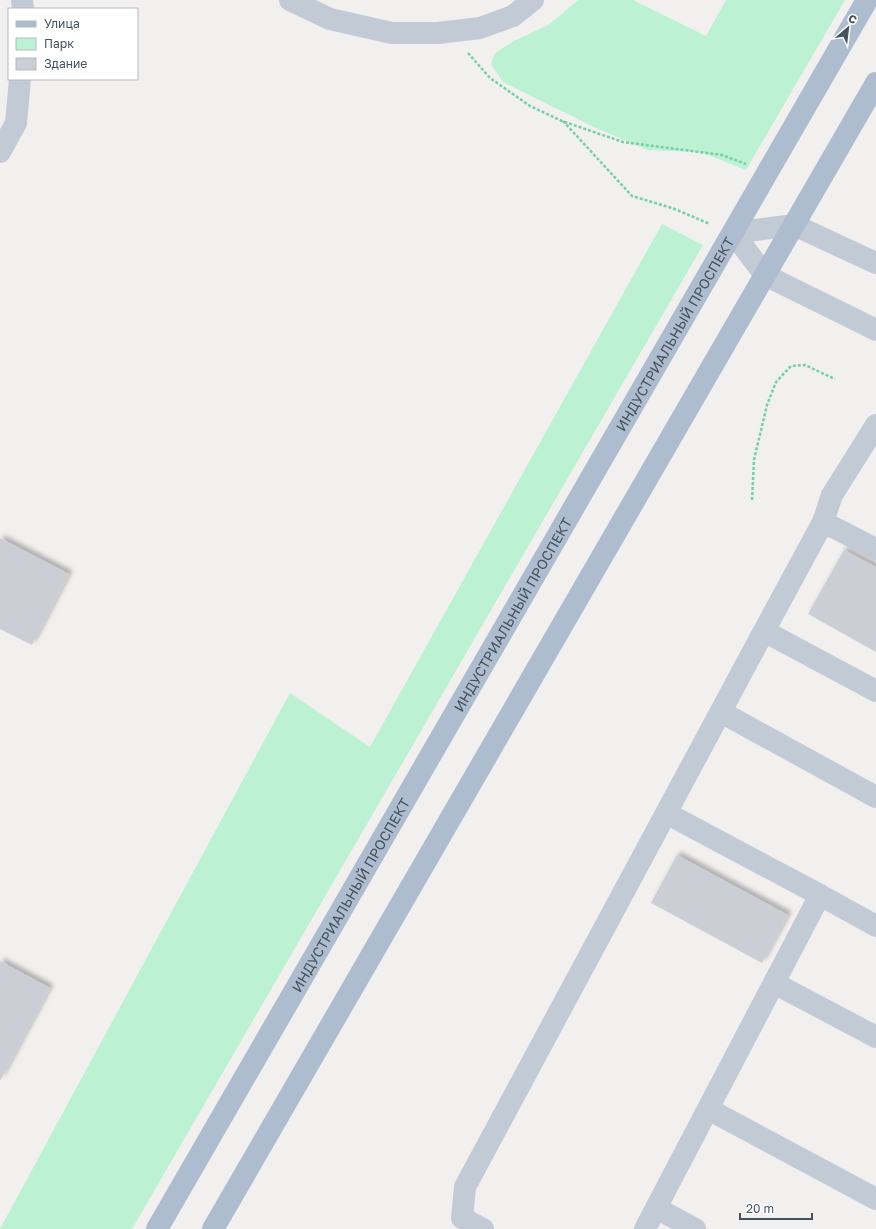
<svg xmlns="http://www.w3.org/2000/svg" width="876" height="1229" font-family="'Golos Text',sans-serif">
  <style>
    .green { fill: #bcf1d3 }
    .building { fill: #cbced4; filter: url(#shadow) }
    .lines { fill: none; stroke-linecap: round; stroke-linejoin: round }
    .path { stroke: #72d0a7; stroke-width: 2.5; stroke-dasharray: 3 2; stroke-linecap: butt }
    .minor { stroke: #c2cad5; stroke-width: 22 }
    .major { stroke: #adbdcf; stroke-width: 22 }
    .labels { text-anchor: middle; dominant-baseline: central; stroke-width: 3; stroke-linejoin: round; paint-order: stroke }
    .street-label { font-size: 14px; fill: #46515d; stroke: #fff }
  </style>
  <defs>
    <filter id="shadow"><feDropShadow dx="3.5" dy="-3.5" stdDeviation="2" flood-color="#0004"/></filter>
  </defs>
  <rect width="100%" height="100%" fill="#f2efef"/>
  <path class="green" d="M578 0H633L706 36 726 0H845L746 170 701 152 648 150 596 128 503 82 491 64 495 53 514 41 550 24Z
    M662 224 703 245 132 1229H0L290 693 370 747Z"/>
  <path class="building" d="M0 538 69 574 32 645 0 629Z
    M844 550 876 567V652L808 614Z
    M677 855 788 915 762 963 651 903Z
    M0 961 50 988 0 1081Z"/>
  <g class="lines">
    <path class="path" d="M468 53 490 78 530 106 562 121 623 142 722 155 746 164
      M563 121 632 196 672 208 710 224
      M752 500 754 460 767 405 776 382 791 366 805 365 835 379"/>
    <path class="minor" d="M22 0 23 9
      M290 0 330 19 392 33H438L480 28 513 16 533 0
      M0 152 16 123 20 79
      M733 233 765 275 876 330
      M733 233 794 225 876 263
      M876 425 832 495 823 522 764 631 876 691
      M823 522 876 549
      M721 712 876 797
      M820 895 876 926
      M774 983 876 1037
      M708 1109 876 1199
      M656 1208 695 1229
      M483 1229 462 1218 465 1187 764 631
      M645 1229 820 895 666 813"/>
    <g class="major">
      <path id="s1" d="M157 1229 867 0"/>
      <path d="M213 1229 876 83"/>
    </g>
  </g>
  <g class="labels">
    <g class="street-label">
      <text stroke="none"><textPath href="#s1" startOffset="1034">ИНДУСТРИАЛЬНЫЙ ПРОСПЕКТ</textPath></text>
      <text stroke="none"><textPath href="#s1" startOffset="710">ИНДУСТРИАЛЬНЫЙ ПРОСПЕКТ</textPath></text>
      <text stroke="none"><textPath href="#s1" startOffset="386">ИНДУСТРИАЛЬНЫЙ ПРОСПЕКТ</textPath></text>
    </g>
  </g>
  <rect x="8" y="8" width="130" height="72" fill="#ffffff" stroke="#b5b9be"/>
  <rect x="16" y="21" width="20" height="6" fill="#adbdcf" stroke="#b5b9be"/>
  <text x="44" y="28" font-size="12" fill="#46515d">Улица</text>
  <rect x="16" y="38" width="20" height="12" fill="#bcf1d3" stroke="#b5b9be"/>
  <text x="44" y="48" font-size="12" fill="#46515d">Парк</text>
  <rect x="16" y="58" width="20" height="12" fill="#cbced4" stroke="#b5b9be"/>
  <text x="44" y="68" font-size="12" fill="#46515d">Здание</text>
  <g transform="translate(848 28) rotate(28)" stroke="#ffffff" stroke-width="3" paint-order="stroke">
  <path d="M0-3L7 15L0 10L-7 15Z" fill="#46515d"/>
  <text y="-6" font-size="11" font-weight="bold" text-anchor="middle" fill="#46515d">С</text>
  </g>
  <path d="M740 1213v6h72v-6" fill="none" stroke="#46515d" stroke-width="2"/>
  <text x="746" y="1213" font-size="12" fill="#46515d" stroke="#ffffff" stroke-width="3" paint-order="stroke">20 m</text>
</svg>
